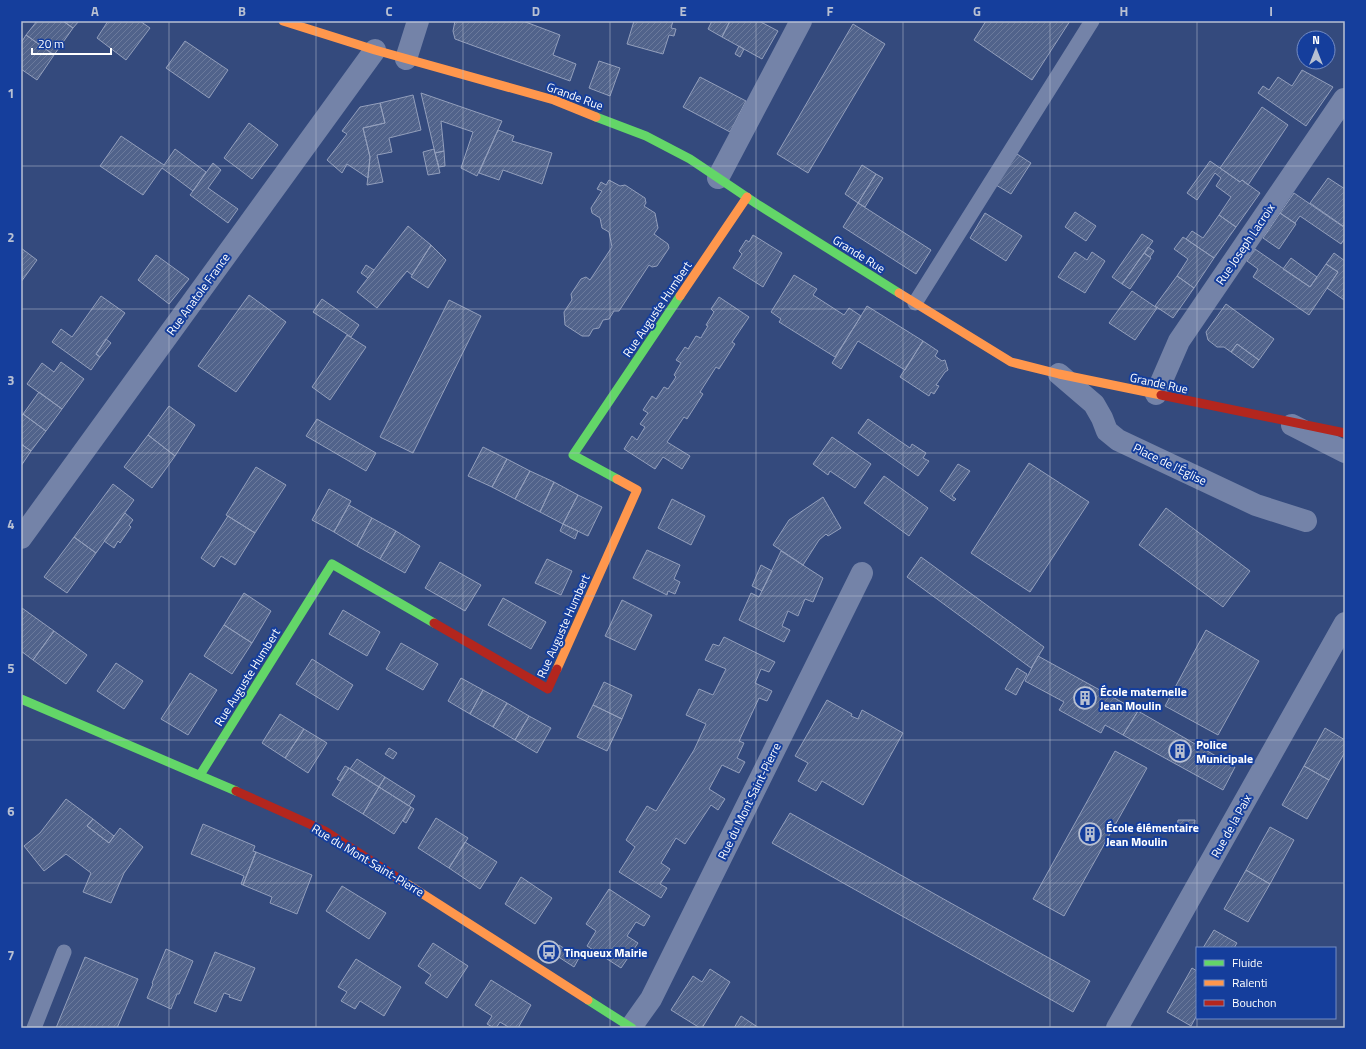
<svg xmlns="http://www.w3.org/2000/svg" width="1366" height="1049" font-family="'Titillium Web',sans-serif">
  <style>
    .building { fill: url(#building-hatch); stroke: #939fbc }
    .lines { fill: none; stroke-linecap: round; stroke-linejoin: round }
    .lane { stroke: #7483a8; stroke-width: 15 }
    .street { stroke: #7483a8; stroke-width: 22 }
    .fast { stroke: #63d668; stroke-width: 9 }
    .slow { stroke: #ff974d; stroke-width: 9 }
    .jam { stroke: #b3261e; stroke-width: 9 }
    .grid { fill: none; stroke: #b8c0d2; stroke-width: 1; stroke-opacity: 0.55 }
    .labels { text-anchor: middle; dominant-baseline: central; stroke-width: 4; stroke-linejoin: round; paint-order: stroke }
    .street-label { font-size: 12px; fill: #fff; stroke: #153e9c }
    .poi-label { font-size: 12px; font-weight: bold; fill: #fff; stroke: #153e9c; text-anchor: start }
    .neatline { fill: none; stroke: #b8c0d2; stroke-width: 1.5 }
    .grid-label { font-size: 13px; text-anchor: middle; font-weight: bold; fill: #b8c0d2 }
  </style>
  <defs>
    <pattern id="building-hatch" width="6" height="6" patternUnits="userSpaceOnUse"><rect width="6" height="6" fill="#51638b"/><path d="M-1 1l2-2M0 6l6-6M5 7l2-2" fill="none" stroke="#6b7a9c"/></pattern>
  </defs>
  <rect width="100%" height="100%" fill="#344a7d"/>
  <path class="building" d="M37 21H63L73 28 54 55 26 35Z
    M63 21H79L73 28Z
    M108 21H140L150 28 126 60 97 38Z
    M455 21H523L560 35 553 55 576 64 570 81 455 39 453 31Z
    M634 21H673L671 28 676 29 674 36 669 35 663 54 627 44Z
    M712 21H730L722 37 708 29Z
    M730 21H759L778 31 762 59 722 37Z
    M986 21H1070L1032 80 974 40Z
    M853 24 885 44 808 173 777 154Z
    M26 35 54 55 37 80 21 69V43Z
    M185 41 228 70 209 98 166 68Z
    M739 46 744 49 740 57 735 54Z
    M599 61 620 68 610 96 589 88Z
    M1302 70 1333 87 1306 126 1258 93 1263 86 1269 90 1278 77 1292 86Z
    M700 77 746 101 730 132 683 107Z
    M421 93 502 121 477 176 461 168 473 132 441 121 444 151 435 153Z
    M413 95 421 130 389 138 392 152 377 155 383 182 367 185 370 157 363 128 385 123 380 103Z
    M380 103 385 123 363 128 370 157 368 178 347 164 342 173 327 160 347 134 342 131 360 107Z
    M1262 107 1288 125 1248 185 1242 180 1240 182 1220 168Z
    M249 123 278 145 252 179 224 158Z
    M498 130 514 136 512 141 552 153 542 184 503 170 499 180 479 173Z
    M121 136 164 165 175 149 206 172 193 191 162 168 143 195 100 166Z
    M434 149 440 173 428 175 423 152Z
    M444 151 445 166 439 167 435 153Z
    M1017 154 1031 163 1011 194 996 185Z
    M1210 161 1240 182 1242 180 1260 193 1236 227 1219 215 1231 197 1216 186 1221 178 1215 173 1197 200 1187 193Z
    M213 163 221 170 208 188 238 209 228 223 190 195Z
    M862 165 876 174 858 203 845 194Z
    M876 174 883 178 865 207 858 203Z
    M1328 178 1345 189V223L1343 226 1310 203Z
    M609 180 620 186 625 185 645 198 646 203 644 206 655 213 658 228 654 234 668 244 669 248 657 266 652 267 649 265 619 311H614L609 319 603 320 599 328 593 329 589 336H582L565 325 564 312 572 300 571 294 581 279 586 277 590 280 612 247 609 232 602 228 600 218 592 213 591 208 602 191 597 189 601 182 606 185Z
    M1294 193 1345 228V238L1341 244 1300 216 1295 223 1280 213Z
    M858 203 931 250 916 274 843 227Z
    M1075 212 1096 226 1086 241 1065 227Z
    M985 213 1022 236 1006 261 970 238Z
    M1280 213 1296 224 1279 249 1263 238Z
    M1219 215 1236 227 1214 258 1186 239 1192 231 1203 238Z
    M408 226 431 245 412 275 407 271 377 308 357 292Z
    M1142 234 1153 241 1122 284 1112 277Z
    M753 235 782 253 763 287 733 268 742 254 739 251 746 240 749 242Z
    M1183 237 1214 258 1194 288 1177 276 1188 259 1174 249Z
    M431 245 446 260 428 288 411 277Z
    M1148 247 1154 251 1150 257 1144 253Z
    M21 248 37 260 21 282Z
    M1255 249 1310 287 1326 264 1338 272 1309 315 1253 277 1258 269 1247 261Z
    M1075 252 1087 260 1092 252 1105 261 1085 293 1058 277Z
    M1144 253 1151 258 1130 289 1122 284Z
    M1334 253 1345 261 1344 300 1327 288 1338 272 1326 264Z
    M156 255 189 279 169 304 138 280Z
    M1291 258 1317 277 1310 287 1283 269Z
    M366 265 374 270 368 278 361 273Z
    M794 275 817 289 813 295 844 315 849 308 861 316 835 357 779 322 781 319 771 312Z
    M1177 276 1194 288 1173 318 1155 306Z
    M1132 291 1157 308 1135 340 1109 323Z
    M249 295 286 322 236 392 198 366Z
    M101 296 125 313 96 354 100 357 91 370 52 342 61 329 72 337Z
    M719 297 749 317 732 342 735 344 719 369 716 367 700 392 703 394 687 419 684 417 667 442 690 456 682 469 663 457 655 469 624 449 632 436 637 440 645 427 640 424 648 413 643 410 652 396 656 399 664 387 668 389 676 377 674 375 681 363 676 360 685 347 688 349 696 336 701 338 703 334 708 326 706 325 714 312 711 309Z
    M322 299 359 325 351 337 313 312Z
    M449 300 481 316 413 453 380 437Z
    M1226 304 1274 339 1259 360 1237 344 1231 352 1224 347H1217L1208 340 1206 332Z
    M867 306 923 341 905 370 858 341 841 369 832 363Z
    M347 335 366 347 330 400 312 387Z
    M106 339 111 343 100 357 96 354Z
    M923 341 938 351 935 356 942 361 945 360 948 370 945 372 936 385 939 386 934 394 931 392 929 396 900 377Z
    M1237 344 1259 360 1253 368 1231 352Z
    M61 362 84 379 62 409 27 384 42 363 54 372Z
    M39 392 62 409 46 431 23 414Z
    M169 406 195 425 175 456 148 435Z
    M23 414 46 431 31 451 21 444V417Z
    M317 419 376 453 366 471 306 436Z
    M868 419 910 448 912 444 926 453 923 458 929 461 918 476 858 433Z
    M148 435 175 456 152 488 124 467Z
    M832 437 871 464 855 488 830 471 828 475 813 464Z
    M21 444 31 451 21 466Z
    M483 447 507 459 492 487 468 476Z
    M507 459 530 471 515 499 492 487Z
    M1029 463 1089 502 1030 592 971 553Z
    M958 464 970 471 952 496 956 499 954 501 940 491Z
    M256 467 286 485 255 533 226 515Z
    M530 471 554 482 540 512 515 499Z
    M884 476 928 508 909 536 864 503Z
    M554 482 578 495 563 524 540 512Z
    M113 484 134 500 96 553 74 537Z
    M329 489 351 501 334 532 312 520Z
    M578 495 602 507 588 536 563 524Z
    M823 497 841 528 828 536 826 534 819 540 803 565 773 545 789 520Z
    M672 499 705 516 691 545 658 528Z
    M349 505 372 518 357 546 334 532Z
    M1166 508 1250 571 1223 607 1139 545Z
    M125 513 133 520 129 525 131 527 120 543 118 541 114 548 104 541Z
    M228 516 255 533 235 565 221 556 214 567 201 558Z
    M372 518 396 531 380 559 357 546Z
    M563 524 578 531 575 539 560 531Z
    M396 531 420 546 405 573 380 559Z
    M74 537 96 553 67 593 44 577Z
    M647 550 680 565 674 579 680 582 675 594 668 591 667 595 633 578Z
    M781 551 823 578 813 602 805 599 798 616 788 611 782 626 790 630 784 642 739 620 751 593 759 597Z
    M921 557 1044 647 1031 668 907 577Z
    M547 559 572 571 561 595 535 583Z
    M440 562 481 585 465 611 425 588Z
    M761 565 772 571 762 591 752 586Z
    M244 593 271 611 252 643 224 625Z
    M503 598 546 622 531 649 488 625Z
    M622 600 652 615 635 650 605 636Z
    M22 608 54 631 33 660 21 651Z
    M343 610 380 632 367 656 329 634Z
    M224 625 252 643 232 674 204 656Z
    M1206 630 1259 661 1218 735 1165 706Z
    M54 631 87 655 66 684 33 660Z
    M724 637 775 662 769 672 761 669 755 683 772 691 767 701 759 698 739 741 744 743 737 758 745 762 739 773 722 765 709 789 725 799 718 810 711 805 685 844 676 838 661 863 670 869 660 884 667 888 661 898 619 872 635 847 626 840 647 806 656 811 694 750 706 724 686 715 699 689 713 695 726 669 705 660 713 644 719 646Z
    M401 643 438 664 423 690 386 669Z
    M1038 656 1138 711 1123 735 1105 725 1101 733 1059 710 1064 702 1025 681Z
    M312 659 353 685 338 710 296 684Z
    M116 663 143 681 124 709 97 691Z
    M1017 668 1027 674 1016 695 1005 689Z
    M190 673 217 690 188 735 161 719Z
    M461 678 483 690 470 714 448 701Z
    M604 682 632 695 622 719 593 705Z
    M483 690 507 703 493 727 470 714Z
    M827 700 852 714 851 716 858 719 862 710 903 733 863 805 822 781 816 791 798 781 808 763 795 756Z
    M507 703 529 716 515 740 493 727Z
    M593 705 622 719 607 751 577 737Z
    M1138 711 1235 767 1223 790 1123 735Z
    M280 714 304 729 285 758 262 743Z
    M529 716 551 728 537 753 515 740Z
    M1325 728 1345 740V752L1329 780 1304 766Z
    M304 729 327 743 308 773 285 758Z
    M389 748 397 753 393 759 385 754Z
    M1115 751 1147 768 1064 916 1033 899Z
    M357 759 385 777 379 787 350 769Z
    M345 766 349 768 340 781 337 779Z
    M1304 766 1329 780 1307 819 1282 805Z
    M349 768 379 787 363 814 332 795Z
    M385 777 415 796 409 806 379 787Z
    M379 787 411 807 394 834 363 814Z
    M66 799 93 819 87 826 109 843 120 828 143 847 124 873 111 903 83 892 91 873 66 854 44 871 24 846 40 833Z
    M411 807 414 809 406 823 403 821Z
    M790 813 1090 981 1073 1012 772 843Z
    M436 818 468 838 449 868 418 848Z
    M93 819 114 836 109 843 87 826Z
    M1178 820H1195L1194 831 1177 830Z
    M203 824 255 846 253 851 256 852 243 885 241 884 244 876 191 854Z
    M1270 827 1294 840 1270 884 1246 870Z
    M465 842 497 862 480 889 449 868Z
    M256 852 312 875 297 914 270 903 272 897 243 885Z
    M1246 870 1270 884 1248 922 1224 909Z
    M521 877 552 898 535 924 505 904Z
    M342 886 386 913 369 939 326 911Z
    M609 889 650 916 644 926 636 922 627 936 638 943 621 968 587 946 596 931 586 924Z
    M1214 930 1237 943 1234 948H1203Z
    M433 943 468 966 447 998 425 983 431 975 418 966Z
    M559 945 579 958 574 967 554 954Z
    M166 949 193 961 179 994H177L171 1009 147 998 153 984 152 983Z
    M215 952 255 968 241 1001 229 997 230 995 224 993 216 1012 194 1003Z
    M85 957 138 979 117 1028H56Z
    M356 959 401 987 384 1016 360 1001 355 1009 341 1001 347 992 338 987Z
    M1192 968 1197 971V1015L1191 1026 1167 1012Z
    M710 969 730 982 702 1028H700L671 1010 693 976 702 982Z
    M491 980 531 1005 518 1028H510L500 1022 496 1028H494L487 1024 492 1016 475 1005Z
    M741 1016 759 1028H734Z"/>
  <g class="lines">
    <path class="lane" d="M915 303 1092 21
      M34 1028 64 952"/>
    <path class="street" d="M406 59 418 21
      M718 178 801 21
      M1059 374 1094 404 1102 418 1107 431 1118 440 1256 505 1306 521
      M1156 394 1179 341 1344 99
      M1292 425 1345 452
      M21 538 375 50
      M631 1027 651 999 862 573
      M1117 1028 1345 623"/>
    <path class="fast" d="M596 117 646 136 690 159 757 204 899 293
      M617 479 573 455 680 296
      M21 699 236 791
      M200 775 332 564 434 623
      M588 1000 632 1028"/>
    <path class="slow" d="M283 21 375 50 554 100 596 117
      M899 293 1011 362 1059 374 1161 395
      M680 296 747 197
      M557 669 637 490 617 479
      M401 880 588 1000"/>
    <path class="jam" d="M1161 395 1345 433
      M434 623 548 689 557 669
      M236 791 325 831 401 880"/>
  </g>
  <path class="grid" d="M169 21V1028M316 21V1028M463 21V1028M610 21V1028M756 21V1028M903 21V1028M1050 21V1028M1197 21V948M21 166H1345M21 309H1345M21 453H1345M21 596H1345M21 740H1345M21 883H1345M1197 1018V1028"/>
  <defs>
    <g id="building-ring" transform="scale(1.15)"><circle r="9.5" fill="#153e9c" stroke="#b8c0d2" stroke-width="1.5"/><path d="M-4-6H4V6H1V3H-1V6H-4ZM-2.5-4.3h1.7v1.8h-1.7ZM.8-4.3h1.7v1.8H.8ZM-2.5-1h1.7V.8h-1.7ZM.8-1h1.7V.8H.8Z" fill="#b8c0d2"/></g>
    <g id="bus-ring" transform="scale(1.15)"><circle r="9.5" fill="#153e9c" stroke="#b8c0d2" stroke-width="1.5"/><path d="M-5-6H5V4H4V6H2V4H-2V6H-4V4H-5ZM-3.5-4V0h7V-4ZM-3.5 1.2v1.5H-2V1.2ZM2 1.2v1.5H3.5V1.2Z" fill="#b8c0d2"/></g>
  </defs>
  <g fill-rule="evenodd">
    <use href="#building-ring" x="1085" y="698"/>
    <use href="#building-ring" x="1180" y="751"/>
    <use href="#building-ring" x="1090" y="834"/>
    <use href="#bus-ring" x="549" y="952"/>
  </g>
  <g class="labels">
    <g class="street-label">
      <text transform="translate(575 96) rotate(20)">Grande Rue</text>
      <text transform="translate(1245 244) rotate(-56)">Rue Joseph Lacroix</text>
      <text transform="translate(859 254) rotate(32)">Grande Rue</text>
      <text transform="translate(198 294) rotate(-54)">Rue Anatole France</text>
      <text transform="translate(657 309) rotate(-56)">Rue Auguste Humbert</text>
      <text transform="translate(1159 383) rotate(12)">Grande Rue</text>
      <text transform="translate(1170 464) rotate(26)">Place de l'Église</text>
      <text transform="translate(563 626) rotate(-66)">Rue Auguste Humbert</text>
      <text transform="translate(247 677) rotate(-58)">Rue Auguste Humbert</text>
      <text transform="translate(749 801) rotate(-64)">Rue du Mont Saint-Pierre</text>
      <text transform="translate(1231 826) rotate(-61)">Rue de la Paix</text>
      <text transform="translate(368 860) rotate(31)">Rue du Mont Saint-Pierre</text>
    </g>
    <g class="poi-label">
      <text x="1100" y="691">École maternelle<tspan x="1100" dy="14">Jean Moulin</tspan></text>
      <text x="1196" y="744">Police<tspan x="1196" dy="14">Municipale</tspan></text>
      <text x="1106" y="827">École élémentaire<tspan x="1106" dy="14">Jean Moulin</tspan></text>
      <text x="564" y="952">Tinqueux Mairie</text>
    </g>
  </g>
  <rect width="1366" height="1049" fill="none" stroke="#153e9c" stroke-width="44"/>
  <rect x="1196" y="947" width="140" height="72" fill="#153e9c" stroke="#738bc4"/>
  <rect x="1204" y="960" width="20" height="6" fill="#63d668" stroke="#738bc4"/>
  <text x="1232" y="967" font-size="12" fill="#ffffff">Fluide</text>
  <rect x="1204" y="980" width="20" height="6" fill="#ff974d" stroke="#738bc4"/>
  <text x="1232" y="987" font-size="12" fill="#ffffff">Ralenti</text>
  <rect x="1204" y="1000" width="20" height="6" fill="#b3261e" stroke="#738bc4"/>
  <text x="1232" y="1007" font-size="12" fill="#ffffff">Bouchon</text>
  <g transform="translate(1316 50)"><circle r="19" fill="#153e9c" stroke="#738bc4"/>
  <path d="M0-3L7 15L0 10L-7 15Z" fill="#b8c0d2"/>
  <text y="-6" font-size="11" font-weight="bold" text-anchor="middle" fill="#ffffff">N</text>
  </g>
  <path d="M32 48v6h79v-6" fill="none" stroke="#ffffff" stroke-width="2"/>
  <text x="38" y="48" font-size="12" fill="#ffffff" stroke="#153e9c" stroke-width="3" paint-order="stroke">20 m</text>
  <rect x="22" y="22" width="1322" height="1005" class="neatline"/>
  <g class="grid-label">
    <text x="95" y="16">A</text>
    <text x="242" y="16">B</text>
    <text x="389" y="16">C</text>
    <text x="536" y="16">D</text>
    <text x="683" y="16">E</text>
    <text x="830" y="16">F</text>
    <text x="977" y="16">G</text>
    <text x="1124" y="16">H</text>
    <text x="1271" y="16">I</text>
    <text x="11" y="98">1</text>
    <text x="11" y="242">2</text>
    <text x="11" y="385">3</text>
    <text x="11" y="529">4</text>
    <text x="11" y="673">5</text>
    <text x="11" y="816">6</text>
    <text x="11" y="960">7</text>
  </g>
</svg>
